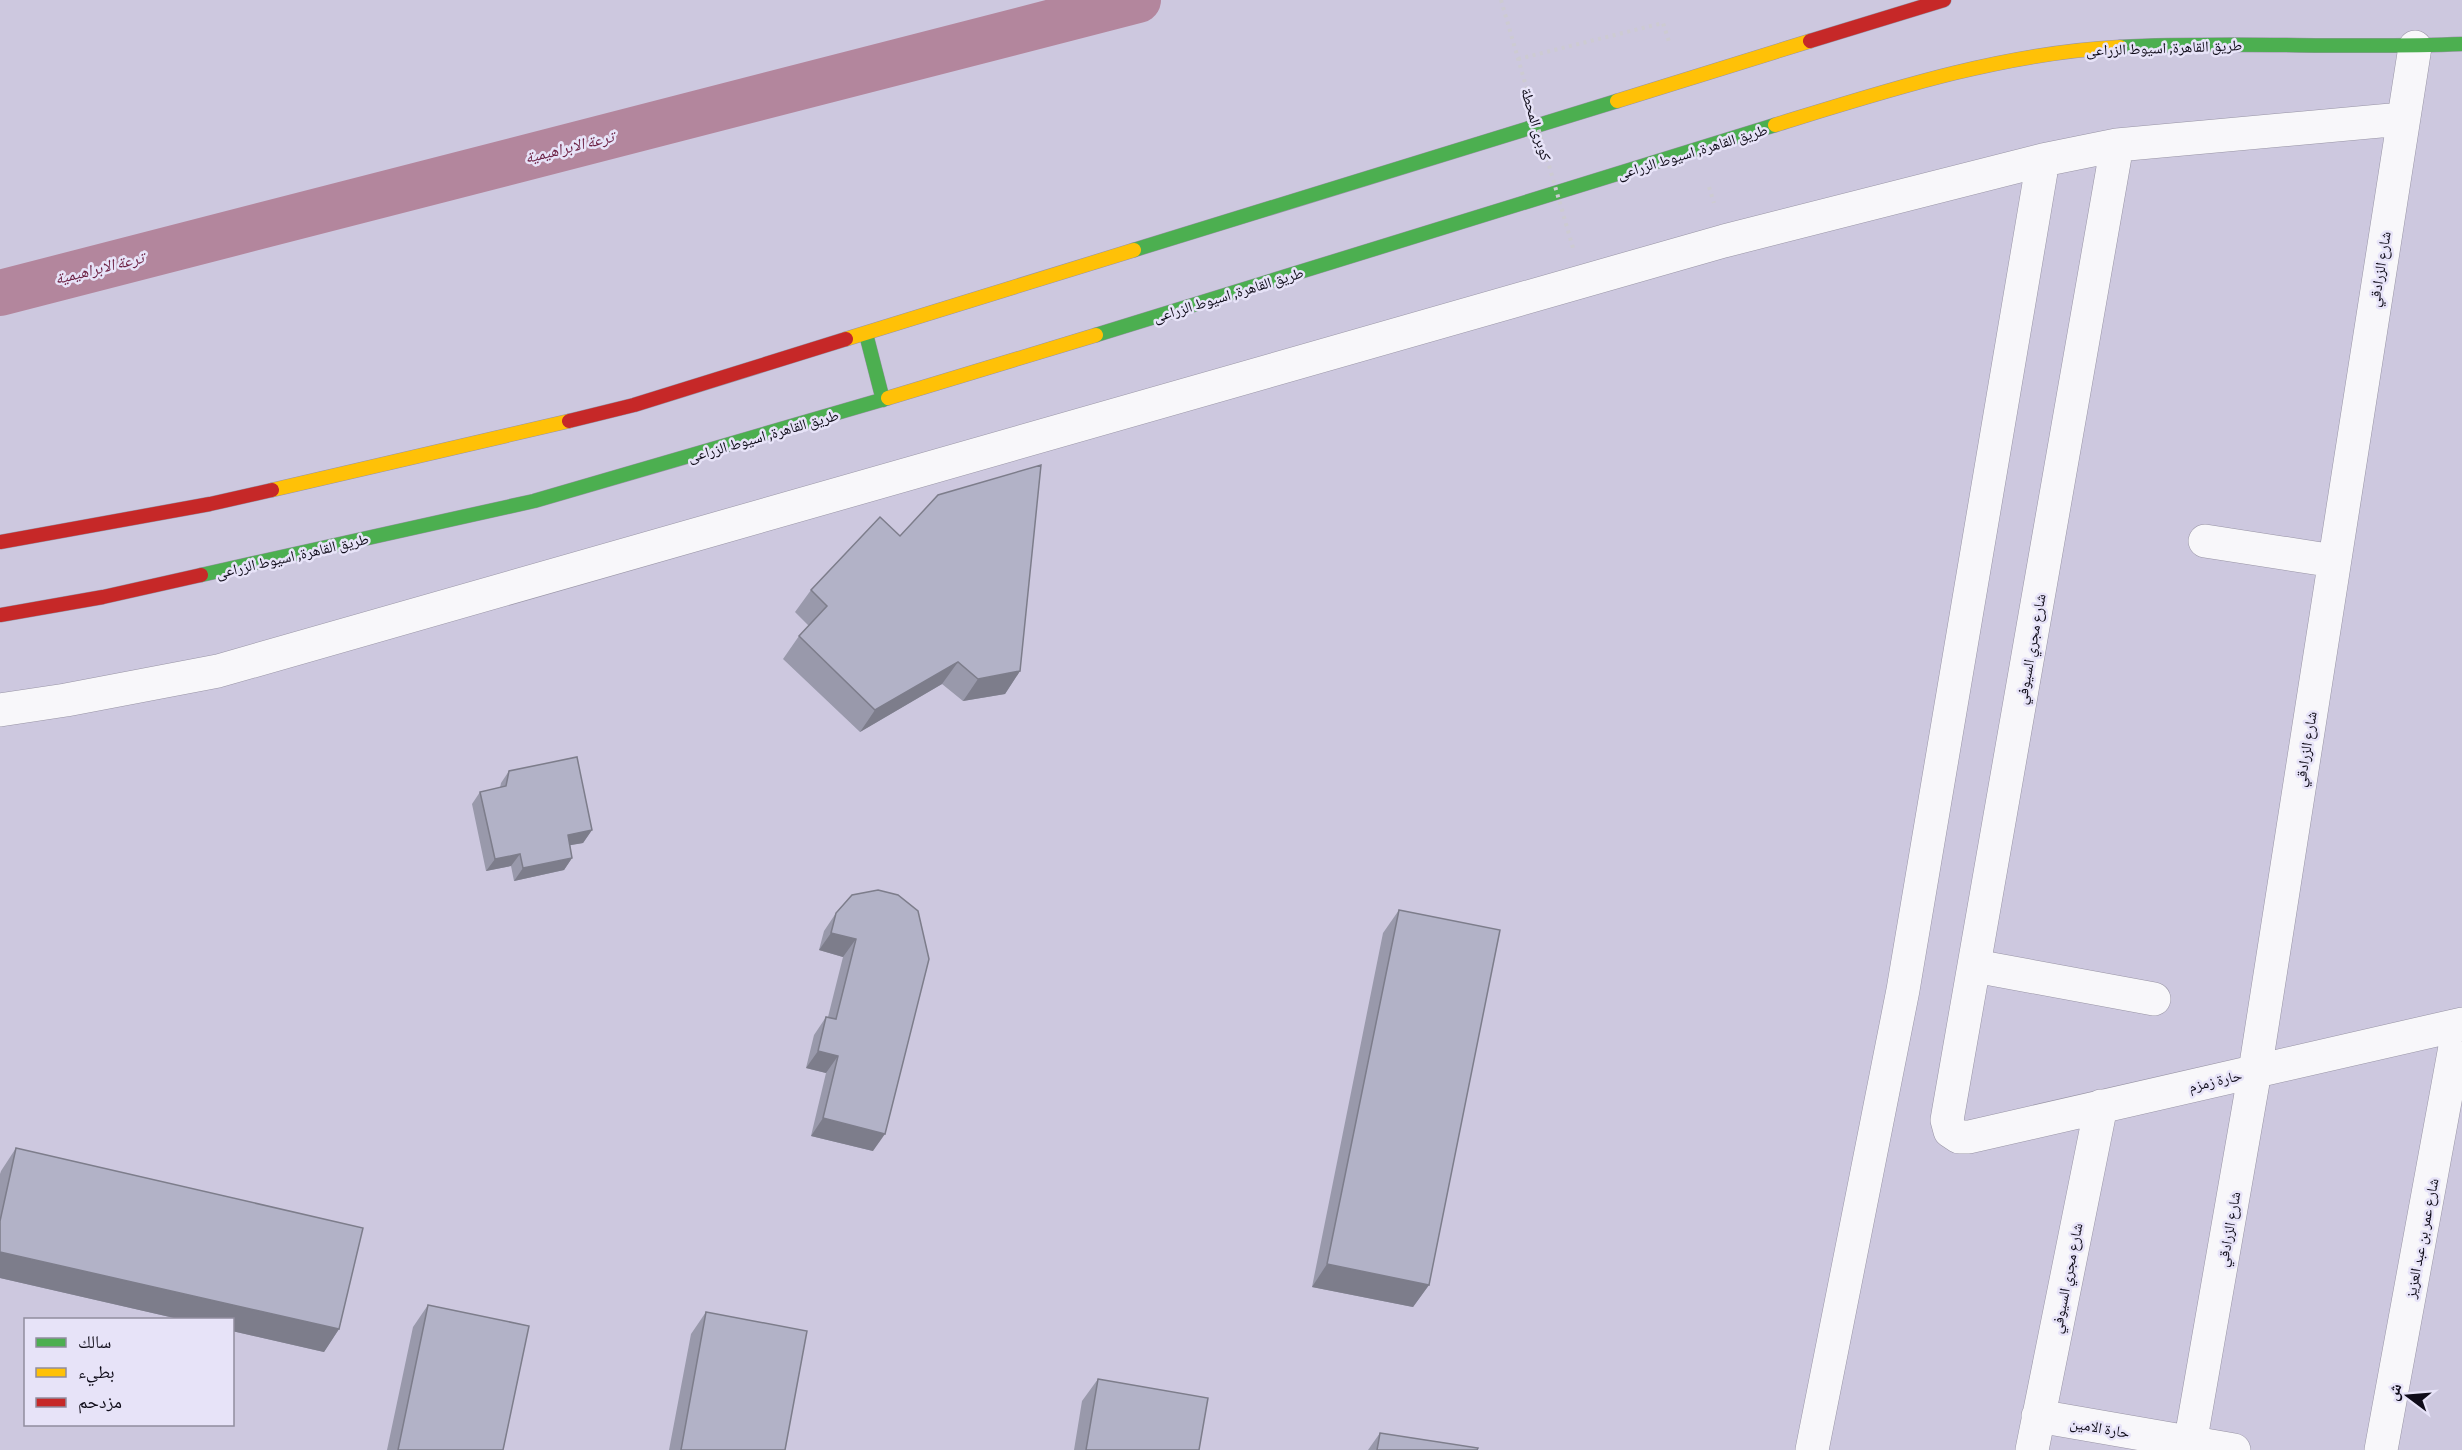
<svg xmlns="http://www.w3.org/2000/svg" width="2462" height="1450" font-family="Commissioner,'Noto Naskh Arabic',sans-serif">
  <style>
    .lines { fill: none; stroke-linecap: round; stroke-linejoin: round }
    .canal { stroke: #b3869d; stroke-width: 46 }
    .street-casing { stroke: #9894a5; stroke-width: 34 }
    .fast-casing { stroke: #9894a5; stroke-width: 15 }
    .slow-casing { stroke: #9894a5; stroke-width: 15 }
    .jam-casing { stroke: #9894a5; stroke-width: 15 }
    .path { stroke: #cdcbd2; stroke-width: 4; stroke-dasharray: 3 4.5; stroke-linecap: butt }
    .street { stroke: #f8f7fa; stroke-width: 33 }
    .fast { stroke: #4caf50; stroke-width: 14 }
    .slow { stroke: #ffc107; stroke-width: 14 }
    .jam { stroke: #c62828; stroke-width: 14 }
    .path-bridge { stroke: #cdcbd2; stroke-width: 4; stroke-dasharray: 3 4.5; stroke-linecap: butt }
    .wall { fill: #9999ab }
    .shaded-wall { fill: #7d7d8b }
    .building { fill: #b2b2c7; stroke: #7d7d8b; stroke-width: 1.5 }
    .labels { text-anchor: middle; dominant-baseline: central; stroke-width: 5; stroke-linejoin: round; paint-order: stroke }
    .street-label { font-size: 15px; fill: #0f0c19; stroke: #e7e3f8 }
    .water-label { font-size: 16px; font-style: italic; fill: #6b1f42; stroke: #e7e3f8 }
  </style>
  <rect width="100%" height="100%" fill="#cdc8df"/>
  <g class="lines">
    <path class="canal" d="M0 293 1138 0"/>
    <g class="street-casing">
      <path id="street" d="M2117 145 1947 1120 1950 1131 1959 1137H1969L2462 1024
        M2205 541 2334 561
        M0 710 66 700 218 671 1724 241 2043 160 2117 145 2402 119
        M1975 966 2154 999
        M2038 1416 2234 1450
        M1812 1450 1903 990 2043 160
        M2032 1450 2101 1106
        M2189 1450 2255 1071 2415 47
        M2381 1450 2459 1025"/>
    </g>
    <g class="fast-casing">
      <path id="fast" d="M2120 47C2234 41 2348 49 2462 44
        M1134 250 1617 101
        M866 334 883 400
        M1096 335 1775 125
        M201 575 534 501 888 398"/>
    </g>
    <g class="slow-casing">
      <path id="slow" d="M1617 101 1810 41
        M1775 125C1888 90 2002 53 2120 47
        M846 339 1134 250
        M888 398 1096 335
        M272 490 569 421"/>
    </g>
    <g class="jam-casing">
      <path id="jam" d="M1810 41 1944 0
        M569 421 634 405 846 339
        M0 542 210 504 272 490
        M0 615 103 597 201 575"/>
    </g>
    <path class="path" d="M1518 59 1663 23 1669 42
      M1709 187 1714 203"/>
    <use href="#street" class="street"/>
    <use href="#fast" class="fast"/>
    <use href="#slow" class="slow"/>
    <use href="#jam" class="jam"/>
    <path class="path-bridge" d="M1501 0 1573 248"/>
  </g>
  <path class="wall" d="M811 590 1020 671 1005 694 963 701 942 684 860 732 783 659 799 636 809 626 795 612Z
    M509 771 592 830 583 843 570 845 572 858 564 870 514 881 511 866 486 871 472 804 480 792 500 788 501 783Z
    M852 895 873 1151 811 1136 826 1073 806 1068 814 1035 826 1017H828L843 957 819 950 824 931 836 913Z
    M1399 910 1429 1285 1413 1307 1312 1287 1383 933Z
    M16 1148 339 1329 324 1352 232 1331V1320H183L0 1278V1174L1 1171Z
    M428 1305 503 1450H387L413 1327Z
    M706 1312 785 1450H669L691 1334Z
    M1098 1379 1199 1450H1074L1082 1401Z
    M1380 1433 1477 1450H1368Z"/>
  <path class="shaded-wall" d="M958 662 942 684 860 732 875 710Z
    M1020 671 1005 694 963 701 978 679Z
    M592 830 583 843 560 847 568 835Z
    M520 854 511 866 486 871 495 859Z
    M572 858 564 870 514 881 523 868Z
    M831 933 856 939 843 957 819 950Z
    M818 1051 838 1056 826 1073 806 1068Z
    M823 1118 885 1134 873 1151 811 1136Z
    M0 1252 339 1329 324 1352 232 1331V1320H183L0 1278Z
    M1327 1264 1429 1285 1413 1307 1312 1287Z"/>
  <path class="building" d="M1041 465 1020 671 978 679 958 662 875 710 799 636 827 606 811 590 880 517 900 536 938 495Z
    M577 757 592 830 568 835 572 858 523 868 520 854 495 859 480 792 506 786 509 771Z
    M878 890 898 895 918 911 929 959 885 1134 823 1118 838 1056 818 1051 826 1017 836 1019 856 939 831 933 836 913 852 895Z
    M1399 910 1500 930 1429 1285 1327 1264Z
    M16 1148 363 1228 339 1329 0 1252V1221Z
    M428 1305 529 1326 503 1450H398Z
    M706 1312 807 1331 785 1450H681Z
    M1098 1379 1208 1398 1199 1450H1086Z
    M1380 1433 1478 1448 1477 1450H1377Z"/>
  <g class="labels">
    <g class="street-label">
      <text transform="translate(2164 47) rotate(-2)">طريق القاهرة, اسيوط الزراعى</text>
      <text transform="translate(1537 124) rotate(74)">كوبرى المحطة</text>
      <text transform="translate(1692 151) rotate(-17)">طريق القاهرة, اسيوط الزراعى</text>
      <text transform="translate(2379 269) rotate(-81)">شارع الزرادقي</text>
      <text transform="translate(1228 294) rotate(-17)">طريق القاهرة, اسيوط الزراعى</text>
      <text transform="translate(763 435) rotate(-16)">طريق القاهرة, اسيوط الزراعى</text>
      <text transform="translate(292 555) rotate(-13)">طريق القاهرة, اسيوط الزراعى</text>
      <text transform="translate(2030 649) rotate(-80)">شارع مجري السيوفي</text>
      <text transform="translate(2305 749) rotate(-81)">شارع الزرادقي</text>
      <text transform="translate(2215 1080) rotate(-13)">حارة زمزم</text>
      <text transform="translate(2228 1229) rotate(-80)">شارع الزرادقي</text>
      <text transform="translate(2421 1238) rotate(-79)">شارع عمر بن عبد العزيز</text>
      <text transform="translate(2066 1278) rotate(-79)">شارع مجري السيوفي</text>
      <text transform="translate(2100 1427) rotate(10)">حارة الامين</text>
    </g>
    <g class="water-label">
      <text transform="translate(569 146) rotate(-14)">ترعة الابراهيمية</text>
      <text transform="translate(99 267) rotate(-14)">ترعة الابراهيمية</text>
    </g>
  </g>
  <rect x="24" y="1318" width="210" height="108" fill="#e7e3f8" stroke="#918d9f" stroke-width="1.5"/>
  <rect x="36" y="1338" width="30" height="9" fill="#4caf50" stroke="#918d9f" stroke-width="1.5"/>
  <text x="78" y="1348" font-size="18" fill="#0f0c19">سالك</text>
  <rect x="36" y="1368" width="30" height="9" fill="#ffc107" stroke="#918d9f" stroke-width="1.5"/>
  <text x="78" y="1378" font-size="18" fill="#0f0c19">بطيء</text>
  <rect x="36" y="1398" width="30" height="9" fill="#c62828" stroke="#918d9f" stroke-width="1.5"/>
  <text x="78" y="1408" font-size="18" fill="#0f0c19">مزدحم</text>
  <g transform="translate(2408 1396) rotate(286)" stroke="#e7e3f8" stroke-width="4.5" paint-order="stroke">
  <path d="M0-4.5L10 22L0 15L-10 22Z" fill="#0f0c19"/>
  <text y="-9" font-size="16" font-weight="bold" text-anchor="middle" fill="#0f0c19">ش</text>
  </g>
</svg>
